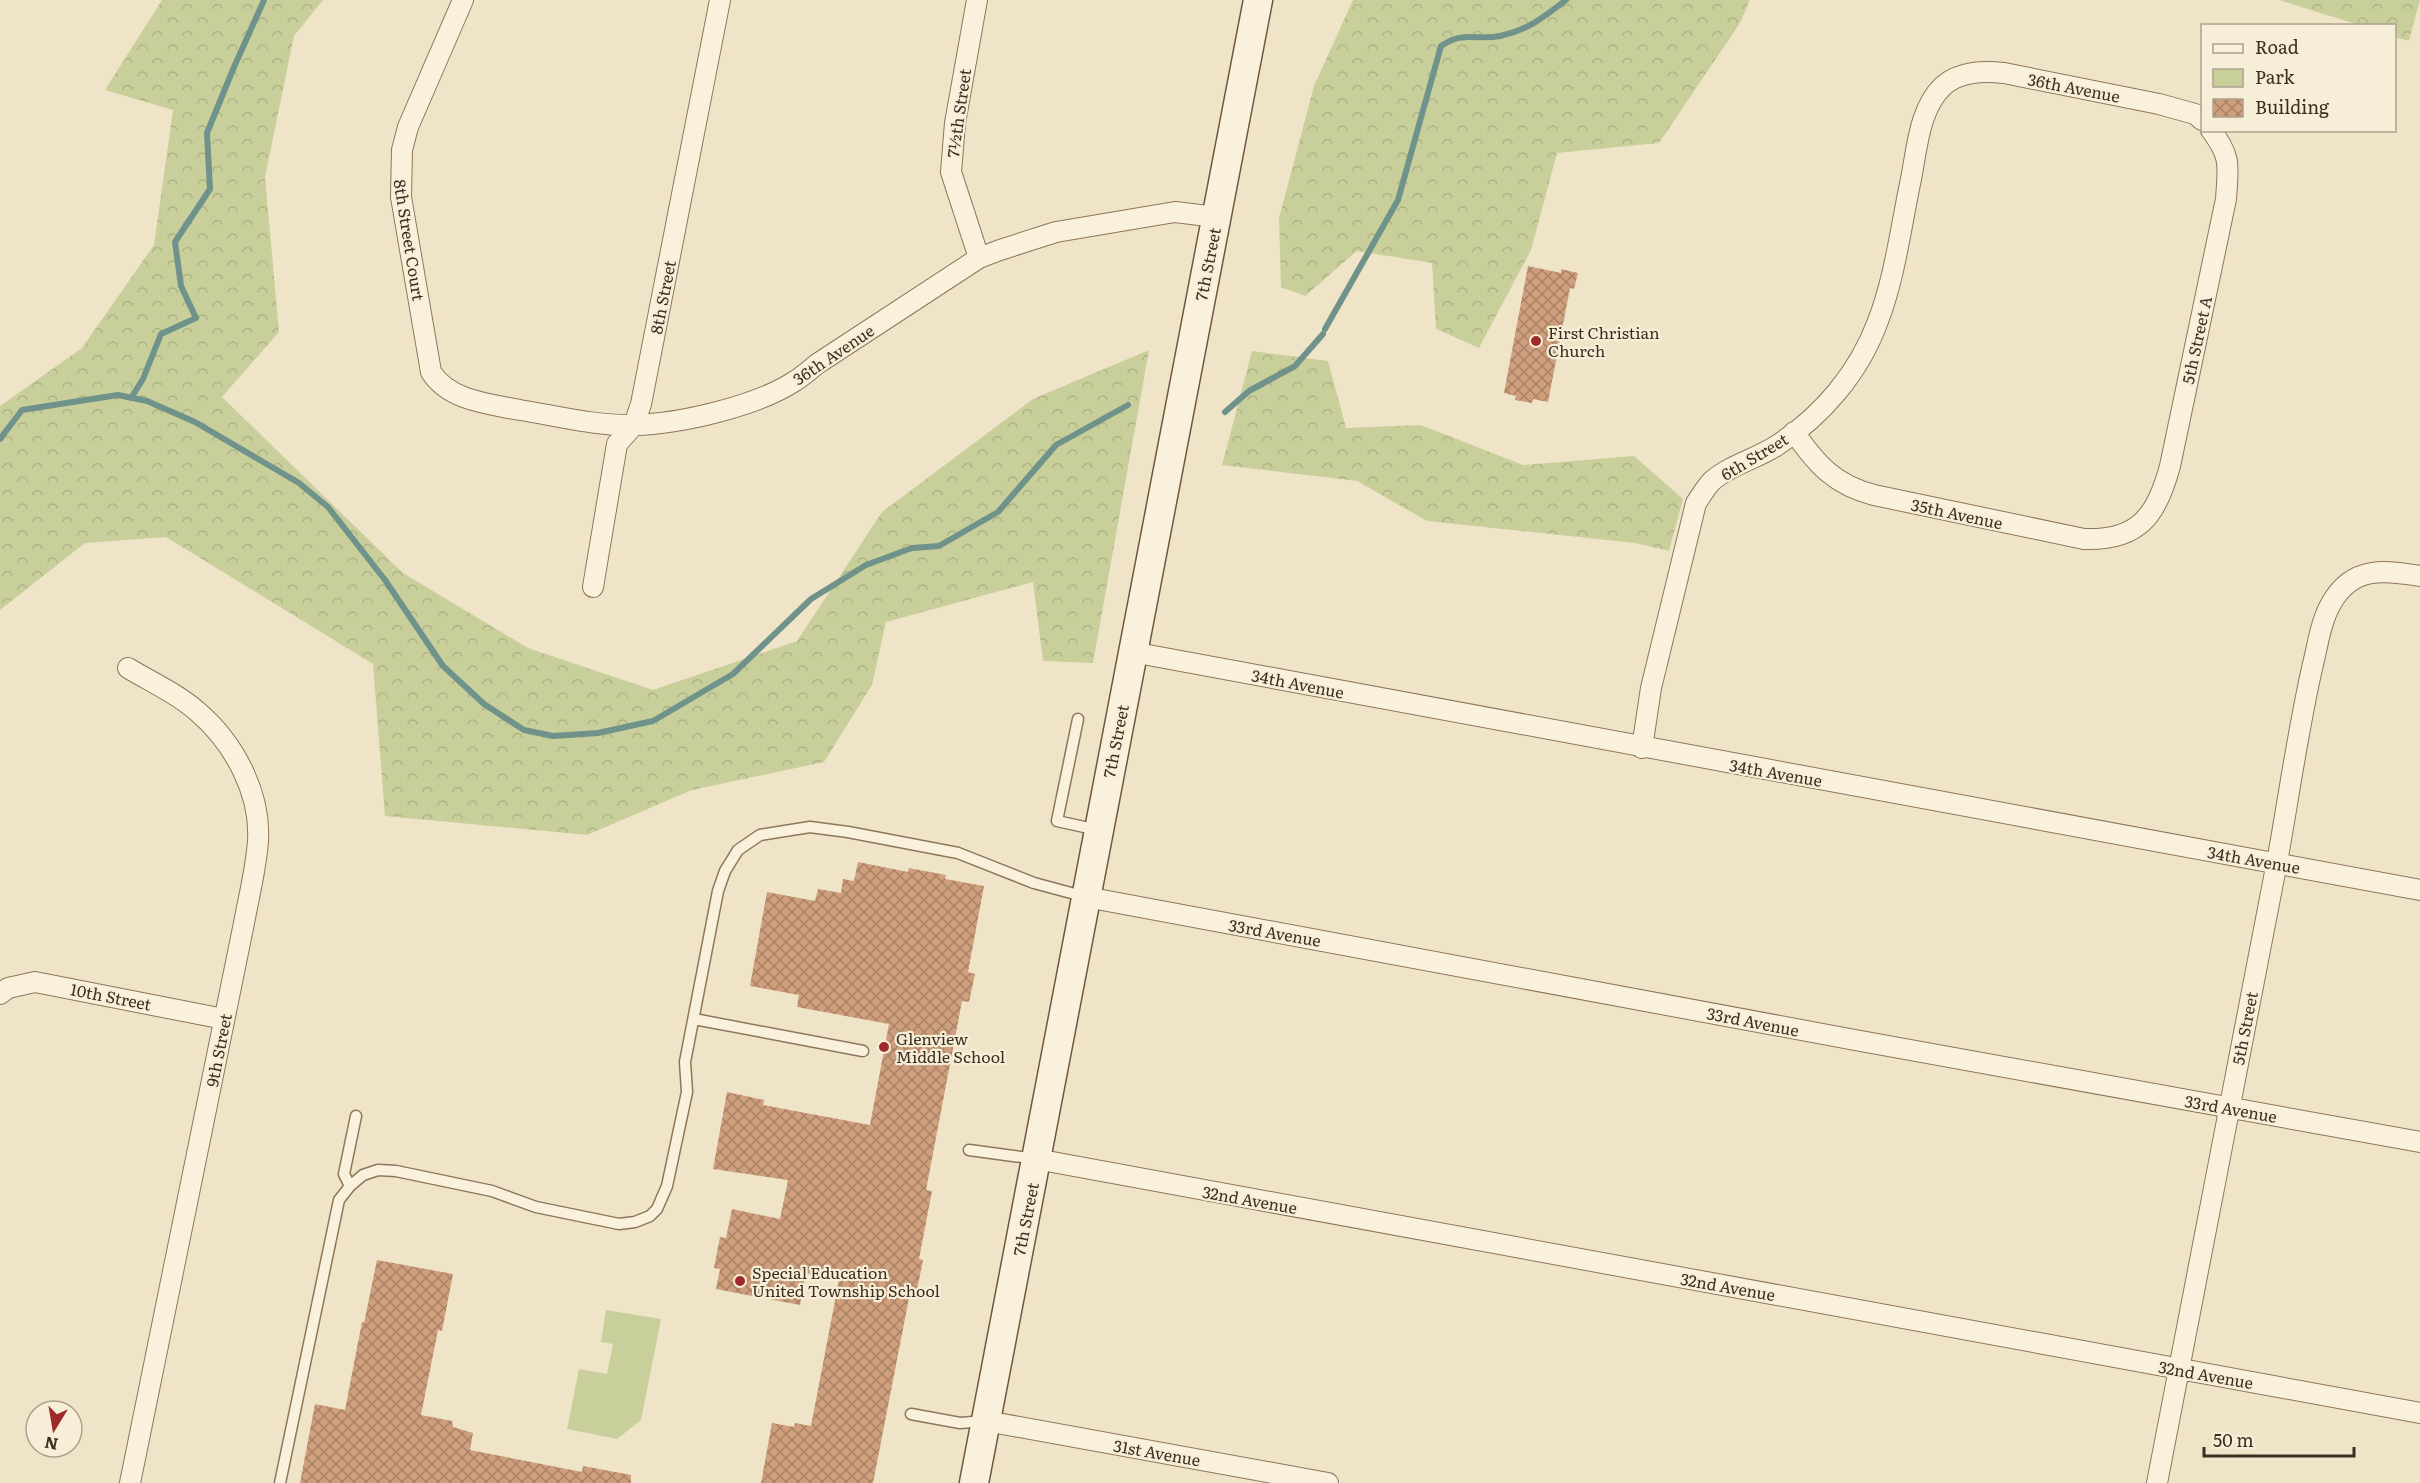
<svg xmlns="http://www.w3.org/2000/svg" width="2420" height="1483" font-family="Literata,serif">
  <style>
    .forest { fill: url(#forest-crowns) }
    .park { fill: #c9cf9b }
    .lines { fill: none; stroke-linecap: round; stroke-linejoin: round }
    .stream { stroke: #6f938a; stroke-width: 6 }
    .building { fill: url(#building-cross-hatch) }
    .service-casing { stroke: #8d765c; stroke-width: 13 }
    .minor-casing { stroke: #8d765c; stroke-width: 22 }
    .secondary-casing { stroke: #6f573f; stroke-width: 31 }
    .service { stroke: #faf1dc; stroke-width: 10 }
    .minor { stroke: #faf1dc; stroke-width: 20 }
    .secondary { stroke: #faf1dc; stroke-width: 28 }
    .poi-dot { fill: #9e2a2b; stroke: #f7eed8; stroke-width: 2 }
    .labels { text-anchor: middle; dominant-baseline: central; stroke-width: 4.5; stroke-linejoin: round; paint-order: stroke }
    .street-label { font-size: 16px; fill: #3d2e20; stroke: #f7eed8 }
    .poi-label { font-size: 16px; fill: #3d2e20; stroke: #f7eed8; text-anchor: start }
  </style>
  <defs>
    <pattern id="forest-crowns" width="20" height="18" patternUnits="userSpaceOnUse" patternTransform="scale(1.5)"><rect width="20" height="18" fill="#c9cf9b"/><path d="M2 6a3 3 0 1 1 6 0M12 15a3 3 0 1 1 6 0" fill="none" stroke="#aeb285"/></pattern>
    <pattern id="building-cross-hatch" width="8" height="8" patternUnits="userSpaceOnUse" patternTransform="scale(1.5)"><rect width="8" height="8" fill="#cf9f7d"/><path d="M0 0l8 8M0 8l8-8" fill="none" stroke="#a98266"/></pattern>
  </defs>
  <rect width="100%" height="100%" fill="#f0e4c8"/>
  <path class="forest" d="M162 0H323L294 36 265 177 279 332 222 397 403 573 528 648 653 690 797 641 882 512 1033 399 1149 350 1093 663 1043 661 1033 582 886 622 872 685 824 762 692 790 587 835 385 816 373 664 166 537 85 543 0 610V406L82 348 154 245 173 110 105 90Z
    M1353 0H1750L1740 23 1659 143 1557 153 1531 250 1479 348 1436 329 1432 263 1357 251 1305 296 1281 287 1279 218 1314 86Z
    M2279 0H2420L2409 41 2395 37 2394 26 2359 25Z
    M1252 351 1328 361 1346 428 1421 425 1523 465 1634 456 1683 499 1669 551 1635 543 1427 521 1357 481 1222 465Z"/>
  <path class="park" d="M606 1310 661 1319 641 1420 617 1439 567 1429 579 1369 607 1374 613 1344 601 1342Z"/>
  <g class="lines">
    <path class="stream" d="M1325 329 1398 200 1441 46C1465 30 1476 41 1500 36 1528 30 1544 17 1566 0
      M131 398 143 379 161 334 196 318 181 286 175 242 210 189 207 133 234 67 264 0
      M1225 412 1249 391 1295 366 1323 334
      M0 439 22 410 118 395 147 401 195 422 299 483 328 507 385 580 443 666 484 704 524 730 553 736 598 733 653 721 733 674 811 599 866 565 912 548 939 546 998 512 1056 445 1128 405"/>
  </g>
  <path class="building" d="M1528 266 1561 273V269L1578 273 1574 289 1570 288 1548 402 1533 399 1532 403 1515 400 1516 396 1504 393Z
    M858 862 908 872 909 868 946 875 945 879 984 886 968 972 975 974 969 1002 962 1001 926 1190 932 1191 919 1259 923 1260 916 1295 910 1293 873 1483H761L772 1423 794 1427 795 1423 811 1426 839 1280 806 1273 800 1305 716 1289 720 1269 714 1268 720 1237 726 1238 732 1209 780 1219 788 1180 713 1169 727 1092 764 1100 763 1105 870 1125 889 1024 797 1007 799 995 750 986 767 892 815 901 818 889 841 893 843 879 854 881Z
    M377 1260 453 1274 442 1331 438 1330 421 1415 452 1421 453 1427 473 1433 470 1450 582 1472 583 1466 631 1475V1483H300L315 1404 345 1410 362 1322 364 1323Z"/>
  <g class="lines">
    <g class="service-casing">
      <path id="service" d="M1078 719 1057 821 1098 830
        M694 1019 863 1051
        M969 1150 1036 1159
        M350 1186 344 1174 356 1116
        M911 1414 960 1423 985 1421
        M280 1483 339 1200 350 1186 363 1175 378 1170 396 1171 492 1191 536 1207 619 1224 635 1222 650 1216 657 1209 667 1186 687 1092 685 1062 718 891 725 871 738 850 760 835 810 827 848 832 958 853 1034 883 1086 897"/>
    </g>
    <g class="minor-casing">
      <path id="minor" d="M463 0 408 127 402 150 401 197 431 372C449 401 490 404 520 410 557 416 596 426 634 425 680 424 757 406 795 381 803 376 810 370 817 364L979 258 1000 250 1056 232 1175 212 1216 217
        M977 0 955 123 951 172 979 258
        M1794 432C1817 465 1835 485 1874 495L2084 539C2139 541 2157 515 2170 466L2226 199C2228 166 2232 158 2211 130
        M593 587 617 444 634 425 641 404 720 0
        M1132 652 2420 890
        M128 668C151 682 178 694 198 712 234 743 261 793 258 841 256 869 249 896 244 923L130 1483
        M1642 748 1651 688 1696 503C1701 496 1706 487 1712 481 1730 465 1756 459 1776 446 1822 416 1859 373 1878 321 1895 277 1901 226 1911 179 1917 149 1919 109 1943 86 1960 71 1983 71 2004 73L2159 104 2195 114 2202 120
        M1086 897 1855 1040 2420 1142
        M0 994 8 988 35 982 224 1019
        M1036 1159 2420 1413
        M986 1421 1328 1483
        M2157 1483C2195 1276 2239 1069 2277 862 2289 796 2298 729 2313 664 2318 644 2321 620 2332 602 2353 566 2384 570 2420 576"/>
    </g>
    <g class="secondary-casing">
      <path id="secondary" d="M974 1483 1258 0"/>
    </g>
    <use href="#service" class="service"/>
    <use href="#minor" class="minor"/>
    <use href="#secondary" class="secondary"/>
  </g>
  <g class="poi-dot">
    <circle cx="1536" cy="341" r="6"/>
    <circle cx="884" cy="1047" r="6"/>
    <circle cx="740" cy="1281" r="6"/>
  </g>
  <g class="labels">
    <g class="street-label">
      <text transform="translate(2074 87) rotate(11)">36th Avenue</text>
      <text transform="translate(958 113) rotate(-82)">7½th Street</text>
      <text transform="translate(410 240) rotate(81)">8th Street Court</text>
      <text transform="translate(1207 264) rotate(-79)">7th Street</text>
      <text transform="translate(662 297) rotate(-79)">8th Street</text>
      <text transform="translate(2196 340) rotate(-78)">5th Street A</text>
      <text transform="translate(833 354) rotate(-34)">36th Avenue</text>
      <text transform="translate(1754 456) rotate(-31)">6th Street</text>
      <text transform="translate(1957 513) rotate(12)">35th Avenue</text>
      <text transform="translate(1298 683) rotate(11)">34th Avenue</text>
      <text transform="translate(1115 741) rotate(-79)">7th Street</text>
      <text transform="translate(1776 772) rotate(10)">34th Avenue</text>
      <text transform="translate(2254 859) rotate(10)">34th Avenue</text>
      <text transform="translate(1275 932) rotate(10)">33rd Avenue</text>
      <text transform="translate(111 996) rotate(11)">10th Street</text>
      <text transform="translate(1753 1021) rotate(11)">33rd Avenue</text>
      <text transform="translate(2244 1028) rotate(-79)">5th Street</text>
      <text transform="translate(218 1050) rotate(-79)">9th Street</text>
      <text transform="translate(2231 1108) rotate(10)">33rd Avenue</text>
      <text transform="translate(1250 1199) rotate(10)">32nd Avenue</text>
      <text transform="translate(1025 1219) rotate(-79)">7th Street</text>
      <text transform="translate(1728 1286) rotate(10)">32nd Avenue</text>
      <text transform="translate(2206 1374) rotate(10)">32nd Avenue</text>
      <text transform="translate(1157 1452) rotate(10)">31st Avenue</text>
    </g>
    <g class="poi-label">
      <text x="1548" y="332">First Christian<tspan x="1548" dy="18">Church</tspan></text>
      <text x="896" y="1038">Glenview<tspan x="896" dy="18">Middle School</tspan></text>
      <text x="752" y="1272">Special Education<tspan x="752" dy="18">United Township School</tspan></text>
    </g>
  </g>
  <rect x="2201" y="24" width="195" height="108" fill="#f7eed8" stroke="#ada18e" stroke-width="1.5"/>
  <rect x="2213" y="44" width="30" height="9" fill="#faf1dc" stroke="#ada18e" stroke-width="1.5"/>
  <text x="2255" y="54" font-size="18" fill="#3d2e20">Road</text>
  <rect x="2213" y="69" width="30" height="18" fill="#c9cf9b" stroke="#ada18e" stroke-width="1.5"/>
  <text x="2255" y="84" font-size="18" fill="#3d2e20">Park</text>
  <rect x="2213" y="99" width="30" height="18" fill="url(#building-cross-hatch)" stroke="#ada18e" stroke-width="1.5"/>
  <text x="2255" y="114" font-size="18" fill="#3d2e20">Building</text>
  <g transform="translate(54 1429) rotate(191)"><circle r="28" fill="#f7eed8" stroke="#ada18e" stroke-width="1.5"/>
  <path d="M0-4.5L10 22L0 15L-10 22Z" fill="#9e2a2b"/>
  <text y="-9" font-size="16" font-weight="bold" text-anchor="middle" fill="#3d2e20">N</text>
  </g>
  <path d="M2204 1447v9h150v-9" fill="none" stroke="#3d2e20" stroke-width="3"/>
  <text x="2213" y="1447" font-size="18" fill="#3d2e20" stroke="#f7eed8" stroke-width="4.5" paint-order="stroke">50 m</text>
</svg>
